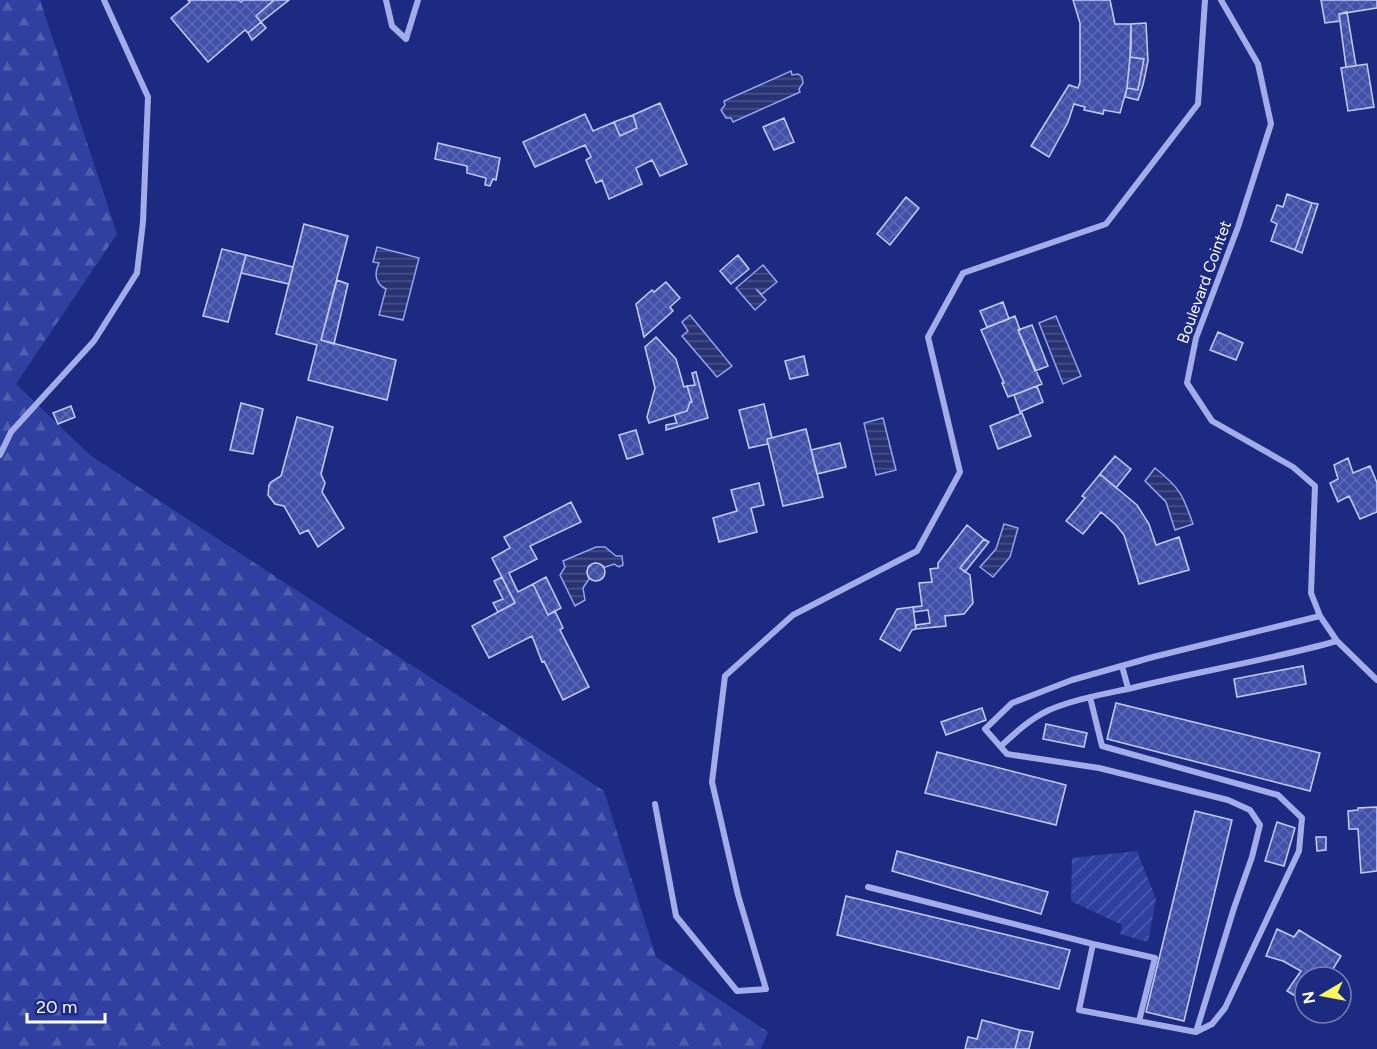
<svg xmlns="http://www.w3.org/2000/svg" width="1377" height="1049" font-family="Figtree,sans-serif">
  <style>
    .forest { fill: url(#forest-firs) }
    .garden { fill: url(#garden-furrows) }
    .water { fill: url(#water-rules); stroke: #95a3eb; stroke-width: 1.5 }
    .building { fill: url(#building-cross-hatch); stroke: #c6cdf7; stroke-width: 1.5 }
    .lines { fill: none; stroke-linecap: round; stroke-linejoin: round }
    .street { stroke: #a1ace9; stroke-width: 6 }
    .labels { text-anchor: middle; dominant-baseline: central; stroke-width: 6; stroke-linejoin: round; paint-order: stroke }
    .street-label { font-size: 16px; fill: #fff; stroke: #1d2a81 }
  </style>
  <defs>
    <pattern id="forest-firs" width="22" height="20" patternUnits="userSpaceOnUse" patternTransform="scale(1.5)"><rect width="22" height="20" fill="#3040a0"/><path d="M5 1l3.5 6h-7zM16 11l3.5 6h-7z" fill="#4f5dae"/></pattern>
    <pattern id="garden-furrows" width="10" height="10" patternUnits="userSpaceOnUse" patternTransform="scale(1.5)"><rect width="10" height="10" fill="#3040a0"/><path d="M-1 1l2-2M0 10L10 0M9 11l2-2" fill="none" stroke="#4f5dae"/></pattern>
    <pattern id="water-rules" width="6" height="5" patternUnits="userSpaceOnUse" patternTransform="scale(1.5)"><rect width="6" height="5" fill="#293374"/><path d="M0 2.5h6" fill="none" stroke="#495289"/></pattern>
    <pattern id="building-cross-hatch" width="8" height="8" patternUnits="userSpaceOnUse" patternTransform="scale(1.5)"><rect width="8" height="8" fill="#4150a9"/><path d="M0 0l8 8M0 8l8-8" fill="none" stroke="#5e6ab6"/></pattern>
  </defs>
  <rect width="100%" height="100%" fill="#1d2a81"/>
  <path class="forest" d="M0 0H40L117 234 16 384 91 456 604 791 656 957 768 1032 761 1049H0Z"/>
  <path class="garden" d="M1137 851 1156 899 1148 942 1120 934 1122 925 1071 901 1072 858Z"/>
  <path class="water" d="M791 71 792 75 798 74 802 77 803 83 799 89 800 92 733 122 731 118H726L721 110 725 105 724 101Z
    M377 247 419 258 403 320 379 315 386 289C375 284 374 273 379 263L373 262Z
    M763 265 777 282 762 294 756 289 766 300 755 310 736 288Z
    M690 315 732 366 717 377 682 336 688 331 682 322Z
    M1056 316 1081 376 1063 384 1039 323Z
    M883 418 896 470 876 475 864 423Z
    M1155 468C1180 488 1183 495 1193 524L1175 530 1166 502 1145 481Z
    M1004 524 1018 528 1010 557 993 577 980 567 996 549Z
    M596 547H605L616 556H622L623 565 619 567 614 564 603 568 595 563 589 566 587 572 589 579 583 588 585 600 575 606 560 575 565 567 563 561Z"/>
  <path class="building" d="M188 0H239L241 2 243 0H274L256 16 261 22 248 33 245 30 208 62 171 18 190 2Z
    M274 0H289L261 22 256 16Z
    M1073 0H1110L1115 24H1131V48L1127 88 1120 113 1104 110 1103 114 1084 110 1085 107 1074 104 1068 122 1049 157 1031 146 1069 85 1078 88 1080 82V23Z
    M1321 0H1377V8L1339 14 1340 21 1325 23Z
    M1347 12 1356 66 1346 67 1339 14Z
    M261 22 266 28 252 40 248 33Z
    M1146 23 1148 61 1143 85 1138 100 1125 97 1127 88 1138 90 1144 59 1130 57 1131 24Z
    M1130 57 1144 59 1138 90 1127 88Z
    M1367 64 1374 107 1348 111 1341 68Z
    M660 103 687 164 660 176 652 160 636 168 642 184 609 199 602 180 596 183 586 160 591 157 585 145 535 167 523 142 585 114 593 131 614 122 620 136 637 128 633 115Z
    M633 115 637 128 620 136 614 122Z
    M784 118 794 142 774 150 763 127Z
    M438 143 500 158 496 180 493 179 490 186 485 185 486 178 467 173V166L435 159Z
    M1287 194 1312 203 1295 250 1271 241 1277 224 1271 221 1277 205 1283 207Z
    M906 197 919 208 890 245 877 234Z
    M1312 203 1318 204 1302 253 1295 250Z
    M304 224 348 236 321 340 396 360 387 400 308 380 317 345 276 334Z
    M222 249 246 255 228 322 203 316Z
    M246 255 293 267 289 284 241 273Z
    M738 255 749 269 731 284 720 271Z
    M337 280 348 284 334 344 321 340Z
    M666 282 680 298 670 307 673 311 644 337 636 304 652 290 654 292Z
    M1003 302 1009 319 987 327 980 311Z
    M1015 316 1020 330H1018L1042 384 1008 397 1002 383H1004L981 330Z
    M1032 325 1048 366 1035 371 1018 330Z
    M1218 332 1243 343 1236 360 1210 350Z
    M656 337 676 359 684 387 687 386 692 402H690L687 411 649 423 647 417 655 388 645 347Z
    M804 356 808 375 790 379 785 361Z
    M696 372 708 418 666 430V425L677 423 674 415 687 411 690 402H692L687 386 695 385 692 373Z
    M1037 386 1043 402 1020 412 1014 395Z
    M241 403 263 409 253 454 230 450Z
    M764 404 772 438 767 439 768 444 749 448 739 410Z
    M71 406 75 417 58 424 53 413Z
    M1022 413 1031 436 998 449 990 426Z
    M297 417 333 427 321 474 325 483 322 492 344 528 318 547 308 530 300 534 284 506 275 504 268 495 269 485 271 482 281 476Z
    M806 429 823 497 783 506 767 439Z
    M636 430 643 454 627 459 619 435Z
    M840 443 846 467 817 474 811 450Z
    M1115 456 1131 469 1116 488 1100 474Z
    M1348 458 1353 473 1370 466 1377 483V512L1360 519 1349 496 1338 502 1330 483 1338 479 1334 465Z
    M1100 474 1137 505 1149 524 1156 545 1179 537 1189 570 1139 584 1124 535 1116 525 1101 512 1083 534 1066 521 1085 498 1082 496Z
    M759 483 764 505 751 508 757 532 719 542 713 518 737 511 731 490Z
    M571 502 581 522 530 546 537 559 509 573 518 592 533 584 548 615 555 611 563 628 560 630 589 687 563 700 544 661 542 662 532 636 489 658 472 626 515 603 492 558 510 548 504 537Z
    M967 525 984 539 960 568 970 575 973 603 964 614 945 616 946 626 916 629V625L930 623 928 610 914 612 913 607 922 606 919 583 932 582 930 569 938 568V563Z
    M984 539 989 542 965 572 960 568Z
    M587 572a9 9 0 1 1 18 0a9 9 0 1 1-18 0Z
    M502 577 515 603 498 612 493 603 503 599 494 581Z
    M546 577 561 608 548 615 533 584Z
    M913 607 916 629 912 630 900 651 880 639 897 609Z
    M1303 666 1306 684 1237 697 1234 679Z
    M1116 703 1320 753 1310 791 1107 739Z
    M982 708 986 720 946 735 941 722Z
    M1046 724 1087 733 1084 747 1043 739Z
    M937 752 1066 785 1056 825 925 793Z
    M1377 807V871L1361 873 1358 829H1349L1348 811 1358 810V808Z
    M1195 811 1232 820 1184 1021 1146 1012Z
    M1277 822 1295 828 1284 866 1265 861Z
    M1316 837H1326V850L1317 851Z
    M897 851 1048 892 1041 914 892 871Z
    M846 896 1070 950 1059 989 837 935Z
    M1277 929 1294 937 1299 930 1341 956 1328 977H1305V1011L1298 1006 1302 1000 1287 991 1301 971 1283 961 1266 956Z
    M982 1020 1020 1030 1015 1049H965L968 1037 977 1039Z
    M1020 1030 1033 1032 1029 1049H1015Z"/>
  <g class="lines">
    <path class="street" d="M386 0 392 26 406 39 418 0
      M1221 0 1258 64 1271 124 1238 227 1196 338 1187 383 1212 421 1293 467 1315 486 1311 593 1320 616 1337 641 1377 680
      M0 455 11 432 94 341 137 273 143 222 148 97 104 0
      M1122 666 1128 688
      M1090 697 1102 746 1278 795 1302 818 1299 851 1225 1008 1212 1024 1196 1032 1079 1010 1093 944
      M1001 746C1016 732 1030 719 1049 710 1075 699 1105 694 1132 688 1200 671 1269 660 1337 641
      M655 804 676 916 737 991 766 989 738 895 712 782 725 676 793 615 917 551 960 472 928 337 963 273 1106 224 1198 104 1205 0
      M868 887 1093 944 1155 958 1139 1021
      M1196 1032 1234 908 1252 857 1260 825 1250 810 1228 800 1099 768 1007 754 985 729 1012 703 1072 680 1153 657 1320 616"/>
  </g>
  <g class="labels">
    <g class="street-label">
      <text transform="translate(1204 282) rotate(-70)">Boulevard Cointet</text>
    </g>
  </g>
  <g transform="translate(1323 995) rotate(260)"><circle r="28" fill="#1d2a81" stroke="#777fb3" stroke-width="1.5"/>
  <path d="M0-4.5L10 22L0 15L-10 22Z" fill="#f7f95f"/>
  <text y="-9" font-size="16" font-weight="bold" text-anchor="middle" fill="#ffffff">N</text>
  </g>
  <path d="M27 1013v9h78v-9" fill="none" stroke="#ffffff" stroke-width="3"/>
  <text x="36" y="1013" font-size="18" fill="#ffffff" stroke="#1d2a81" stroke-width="4.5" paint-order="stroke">20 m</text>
</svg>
